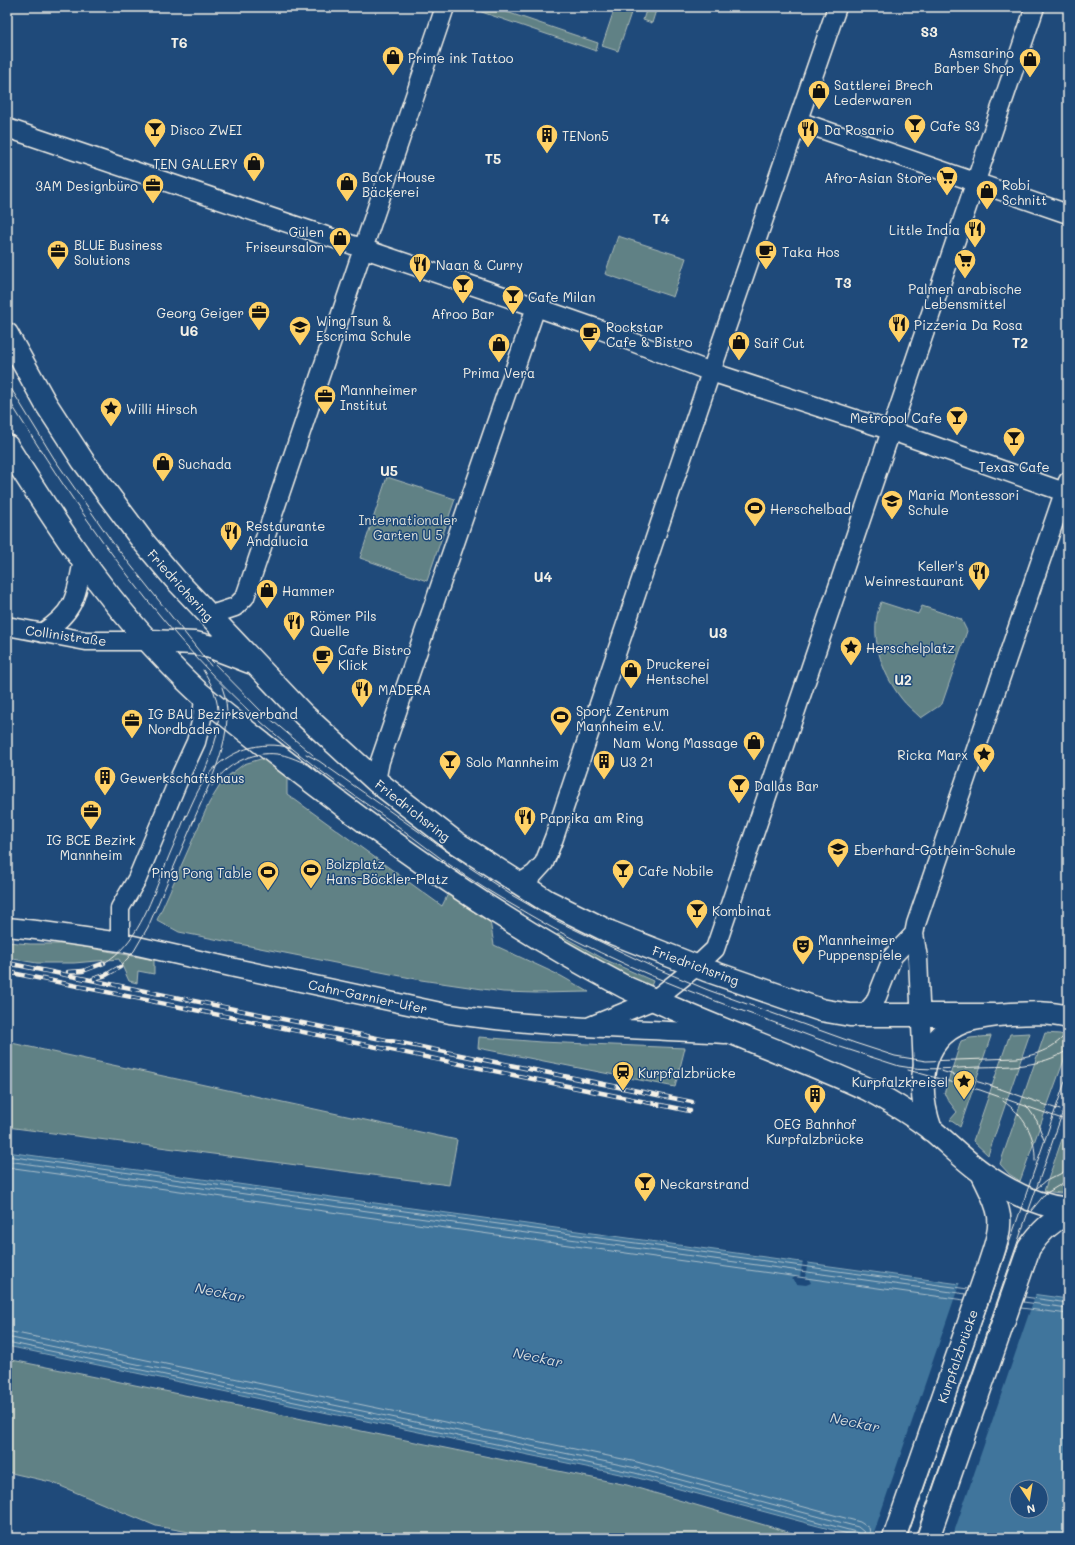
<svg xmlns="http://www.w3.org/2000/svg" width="1075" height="1545" font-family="Mali,sans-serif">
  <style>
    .green { fill: #608185; stroke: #aab9b6 }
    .water { fill: #3f759c; stroke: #87a7ba; fill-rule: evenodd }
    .pier { fill: #1f4a7a }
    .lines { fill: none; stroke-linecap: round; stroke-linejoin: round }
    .shore { stroke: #acbfca; stroke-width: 1 }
    .minor-casing { stroke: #f4f1e8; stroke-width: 21 }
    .major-casing { stroke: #f4f1e8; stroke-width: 25 }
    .minor { stroke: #1f4a7a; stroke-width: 18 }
    .major { stroke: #1f4a7a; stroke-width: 22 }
    .tram { stroke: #f4f1e8; stroke-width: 1 }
    .rail-casing { stroke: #f4f1e8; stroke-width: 4.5 }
    .rail { stroke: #1f4a7a; stroke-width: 3; stroke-dasharray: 9; stroke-linecap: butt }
    .labels { text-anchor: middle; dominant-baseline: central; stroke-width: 3; stroke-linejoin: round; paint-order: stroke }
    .poi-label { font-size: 13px; fill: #f4f1e8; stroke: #1f4a7a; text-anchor: start }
    .park-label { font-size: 13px; fill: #dee0d9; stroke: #1f4a7a }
    .street-label { font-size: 13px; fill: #f4f1e8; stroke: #1f4a7a }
    .neighbourhood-label { font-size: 14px; font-weight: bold; fill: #f4f1e8; stroke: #1f4a7a }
    .water-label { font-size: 14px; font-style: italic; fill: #d9dedd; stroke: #1f4a7a }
  </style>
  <rect width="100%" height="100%" fill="#1f4a7a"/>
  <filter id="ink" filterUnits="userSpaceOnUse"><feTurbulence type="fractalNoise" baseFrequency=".025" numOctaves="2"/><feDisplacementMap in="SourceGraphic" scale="8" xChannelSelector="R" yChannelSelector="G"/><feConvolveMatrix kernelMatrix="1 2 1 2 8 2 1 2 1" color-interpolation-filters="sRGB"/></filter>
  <g filter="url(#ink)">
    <path class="green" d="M467 7H492L598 43 596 51Z
      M615 7H633L618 51 602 46Z
      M647 7H657L652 23 643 20Z
      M618 236 686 258 673 297 605 274Z
      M387 477 455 499 427 581 360 558Z
      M881 602 918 614 922 606 961 619 967 631 942 704 921 718C914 711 906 705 901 698 881 672 868 634 881 602Z
      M264 758 287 777V794L442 906 448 894 490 921 494 945 561 976 589 992 536 993 503 992 421 980 179 932 157 920 209 803 224 779 244 764Z
      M558 934 604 959 653 981 651 986 648 988 556 937Z
      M7 942 30 944H70L154 960V974L138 971 137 983 129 981 119 959 74 963H37L7 958Z
      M1030 1033 988 1155 973 1141 1010 1034Z
      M1045 1033 1060 1034 1068 1037V1049L1020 1181 1009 1174 1000 1164Z
      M991 1036 960 1127 950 1120 957 1112 948 1100 945 1094H944L961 1041 970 1038Z
      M479 1037 541 1042 685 1048 675 1087 478 1048Z
      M7 1042 457 1140 449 1185 7 1127Z
      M1068 1122V1192L1060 1193 1044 1191Z
      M7 1359 627 1485 809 1538H222L156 1526 51 1482 7 1472Z"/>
    <path class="water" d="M7 1152 1068 1299V1538H863L634 1477 7 1346ZM1017 1487H1041V1511H1017Z"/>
    <path class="pier" d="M803 1260 808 1261 805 1278 809 1279 811 1283 806 1285 797 1284 792 1279 797 1276 800 1277Z
      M960 1282 1036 1293 952 1538H872Z"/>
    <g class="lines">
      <path class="shore" d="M7 1156 968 1289
        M7 1161 966 1294
        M7 1167 964 1300
        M1025 1297 1068 1303
        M1023 1302 1068 1308
        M1021 1308 1068 1314
        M7 1331 637 1462 860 1522 869 1528 871 1538
        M7 1337 636 1468 858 1527 864 1532 865 1538
        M7 1342 635 1473 856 1532 859 1534 860 1538"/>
      <g class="minor-casing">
        <path id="minor" d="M798 121 1068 214
          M7 128 536 307 596 328 711 372 892 431 1064 492
          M208 616 235 607 245 597 445 7
          M7 626 86 641H149
          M42 633C75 612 76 597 83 560
          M376 781 380 761 536 307
          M519 884 534 874 544 863 554 838 711 372 837 7
          M7 927 36 930 120 942 235 968 450 1014C541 1028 633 1028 725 1034
          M120 942V908L137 879 178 781 196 742 202 718 204 697
          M864 1015 875 1002 893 956 914 934
          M588 1027 654 1000 697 966 715 949 1035 7
          M923 1069 918 958 914 934 916 924 1068 481"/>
      </g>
      <g class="major-casing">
        <path id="major" d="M7 334 46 404 83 461 142 540 175 579 303 714 376 781 455 842 547 901 610 932 706 970 821 1010 850 1015H994
          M7 446C50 514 94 583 149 642 167 661 184 680 204 697 240 727 278 756 316 785 414 860 516 930 625 987 640 994 655 1000 670 1007 736 1036 804 1060 869 1090 891 1102 913 1115 933 1131 950 1145 966 1162 984 1174 1008 1191 1038 1206 1068 1209
          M149 641 195 643 211 647 250 662
          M931 1130C917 1091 917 1040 963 1022 978 1017 994 1015 1011 1014 1030 1013 1049 1012 1068 1017
          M894 1538 988 1268C993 1252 1001 1233 999 1216 997 1201 988 1186 982 1173
          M928 1538 1029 1248C1039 1233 1051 1221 1068 1213"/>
      </g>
      <use href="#minor" class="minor"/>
      <use href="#major" class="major"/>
      <path class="tram" d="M7 382 55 460 113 543 211 666
        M7 397C76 508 152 620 249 711 294 753 344 789 395 824 418 841 441 859 464 875 491 893 521 910 549 926 617 964 689 992 762 1018 797 1031 832 1045 868 1056 878 1059 889 1063 899 1066 925 1071 953 1068 979 1067 1011 1066 1039 1068 1068 1050
        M210 659 261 711 313 755
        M306 754 319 761 469 867 510 894 555 920 653 967 708 990 855 1043 895 1056 926 1061 1017 1058C1037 1055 1056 1048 1068 1031
        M201 780C218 739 229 710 203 670
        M212 786C225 765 251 751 277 754 287 755 297 760 307 764
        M185 819C192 804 198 788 208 775 227 751 261 739 291 748
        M192 824C209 783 239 731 222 687
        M104 963C137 944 149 905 163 871 170 852 179 834 186 815
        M120 967 134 951 148 927 195 818
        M908 1070 980 1090 1068 1121
        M941 1071 992 1086 1060 1110
        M1003 1101C1024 1115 1036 1136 1035 1161
        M1026 1105 1037 1121 1044 1140
        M1037 1188 1046 1181 1068 1170
        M1031 1211 1045 1194 1068 1180
        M907 1538 1068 1073
        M915 1538 1068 1097"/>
      <g class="rail-casing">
        <path id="rail" d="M7 963 692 1102
          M7 972 47 980
          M68 972 83 971 104 963
          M43 979 690 1111
          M93 979 106 975 120 967"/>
      </g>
      <use href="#rail" class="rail"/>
    </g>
  </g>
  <defs>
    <g id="shop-pin" transform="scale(1.15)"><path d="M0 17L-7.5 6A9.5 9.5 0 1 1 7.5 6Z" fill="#ffd166" stroke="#1f4a7a"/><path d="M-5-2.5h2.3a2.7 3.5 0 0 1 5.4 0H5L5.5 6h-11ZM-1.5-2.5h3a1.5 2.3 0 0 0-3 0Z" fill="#111"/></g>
    <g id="bar-pin" transform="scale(1.15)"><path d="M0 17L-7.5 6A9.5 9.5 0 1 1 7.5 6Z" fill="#ffd166" stroke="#1f4a7a"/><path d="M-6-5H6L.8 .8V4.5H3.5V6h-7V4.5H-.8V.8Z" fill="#111"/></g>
    <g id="restaurant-pin" transform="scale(1.15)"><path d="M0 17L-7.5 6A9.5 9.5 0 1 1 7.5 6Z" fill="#ffd166" stroke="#1f4a7a"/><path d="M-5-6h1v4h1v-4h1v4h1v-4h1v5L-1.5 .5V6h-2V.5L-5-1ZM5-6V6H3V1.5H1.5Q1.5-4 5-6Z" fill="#111"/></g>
    <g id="building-pin" transform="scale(1.15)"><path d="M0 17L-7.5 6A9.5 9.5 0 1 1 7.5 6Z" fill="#ffd166" stroke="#1f4a7a"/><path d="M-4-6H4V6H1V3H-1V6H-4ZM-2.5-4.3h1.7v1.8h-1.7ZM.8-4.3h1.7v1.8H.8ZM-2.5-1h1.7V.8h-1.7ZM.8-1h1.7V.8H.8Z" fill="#111"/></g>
    <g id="supermarket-pin" transform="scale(1.15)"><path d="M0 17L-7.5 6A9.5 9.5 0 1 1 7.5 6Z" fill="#ffd166" stroke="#1f4a7a"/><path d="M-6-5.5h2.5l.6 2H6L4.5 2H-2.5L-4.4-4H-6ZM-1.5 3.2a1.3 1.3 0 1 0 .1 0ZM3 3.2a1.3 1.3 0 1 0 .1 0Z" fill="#111"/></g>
    <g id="office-pin" transform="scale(1.15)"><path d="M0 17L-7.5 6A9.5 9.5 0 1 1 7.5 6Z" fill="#ffd166" stroke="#1f4a7a"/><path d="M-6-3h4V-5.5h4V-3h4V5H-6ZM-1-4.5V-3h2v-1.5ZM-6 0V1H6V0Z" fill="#111"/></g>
    <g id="cafe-pin" transform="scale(1.15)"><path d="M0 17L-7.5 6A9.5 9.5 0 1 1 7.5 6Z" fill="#ffd166" stroke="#1f4a7a"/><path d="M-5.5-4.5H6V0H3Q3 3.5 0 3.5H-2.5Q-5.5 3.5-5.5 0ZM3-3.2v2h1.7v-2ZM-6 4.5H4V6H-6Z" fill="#111"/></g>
    <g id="school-pin" transform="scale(1.15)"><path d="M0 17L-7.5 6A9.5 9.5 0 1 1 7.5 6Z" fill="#ffd166" stroke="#1f4a7a"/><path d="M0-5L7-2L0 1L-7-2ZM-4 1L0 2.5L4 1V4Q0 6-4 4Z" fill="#111"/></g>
    <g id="sight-pin" transform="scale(1.15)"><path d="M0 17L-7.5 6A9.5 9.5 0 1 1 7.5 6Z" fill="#ffd166" stroke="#1f4a7a"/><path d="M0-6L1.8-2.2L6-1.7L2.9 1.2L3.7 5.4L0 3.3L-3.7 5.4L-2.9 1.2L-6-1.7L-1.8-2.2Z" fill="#111"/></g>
    <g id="stadium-pin" transform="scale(1.15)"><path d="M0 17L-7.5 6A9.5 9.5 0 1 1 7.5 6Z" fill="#ffd166" stroke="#1f4a7a"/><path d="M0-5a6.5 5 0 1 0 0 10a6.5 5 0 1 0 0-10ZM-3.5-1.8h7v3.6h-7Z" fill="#111"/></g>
    <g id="theatre-pin" transform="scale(1.15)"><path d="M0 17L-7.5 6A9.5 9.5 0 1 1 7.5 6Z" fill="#ffd166" stroke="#1f4a7a"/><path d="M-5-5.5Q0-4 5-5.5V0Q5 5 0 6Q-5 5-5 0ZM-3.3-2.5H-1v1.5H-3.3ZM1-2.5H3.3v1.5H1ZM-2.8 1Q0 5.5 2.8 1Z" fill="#111"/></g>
    <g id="station-pin" transform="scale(1.15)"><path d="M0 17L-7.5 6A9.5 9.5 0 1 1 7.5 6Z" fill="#ffd166" stroke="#1f4a7a"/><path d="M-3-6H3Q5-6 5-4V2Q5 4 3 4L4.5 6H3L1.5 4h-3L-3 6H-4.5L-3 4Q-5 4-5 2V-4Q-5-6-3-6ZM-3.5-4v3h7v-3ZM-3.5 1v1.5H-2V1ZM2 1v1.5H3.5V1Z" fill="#111"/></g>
  </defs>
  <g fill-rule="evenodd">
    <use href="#shop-pin" x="393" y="57"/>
    <use href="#shop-pin" x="1030" y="59"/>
    <use href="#shop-pin" x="819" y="91"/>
    <use href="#bar-pin" x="915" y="125"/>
    <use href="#bar-pin" x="155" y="129"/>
    <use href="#restaurant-pin" x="808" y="129"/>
    <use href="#building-pin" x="547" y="135"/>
    <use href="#shop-pin" x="254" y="163"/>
    <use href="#supermarket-pin" x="947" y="177"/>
    <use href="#shop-pin" x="347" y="183"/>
    <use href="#office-pin" x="153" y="185"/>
    <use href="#shop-pin" x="987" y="191"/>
    <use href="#restaurant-pin" x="975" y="229"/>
    <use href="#shop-pin" x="340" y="238"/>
    <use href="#office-pin" x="58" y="251"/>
    <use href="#cafe-pin" x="766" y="251"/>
    <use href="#supermarket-pin" x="965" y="260"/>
    <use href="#restaurant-pin" x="420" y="264"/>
    <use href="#bar-pin" x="463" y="285"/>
    <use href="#bar-pin" x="513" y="296"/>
    <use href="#office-pin" x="259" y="312"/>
    <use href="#restaurant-pin" x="899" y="324"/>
    <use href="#school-pin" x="300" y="327"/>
    <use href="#cafe-pin" x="590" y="333"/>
    <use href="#shop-pin" x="739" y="342"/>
    <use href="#shop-pin" x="499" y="344"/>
    <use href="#office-pin" x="325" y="396"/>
    <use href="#sight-pin" x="111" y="408"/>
    <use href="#bar-pin" x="957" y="417"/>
    <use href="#bar-pin" x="1014" y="438"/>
    <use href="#shop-pin" x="163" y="463"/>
    <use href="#school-pin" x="892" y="501"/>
    <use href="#stadium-pin" x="755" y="508"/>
    <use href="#restaurant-pin" x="231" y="532"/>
    <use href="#restaurant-pin" x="979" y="572"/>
    <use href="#shop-pin" x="267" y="590"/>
    <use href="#restaurant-pin" x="294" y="622"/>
    <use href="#sight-pin" x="851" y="647"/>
    <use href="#cafe-pin" x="323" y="656"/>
    <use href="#shop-pin" x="631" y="670"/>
    <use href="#restaurant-pin" x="362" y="689"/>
    <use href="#stadium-pin" x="561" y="717"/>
    <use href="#office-pin" x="132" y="720"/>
    <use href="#shop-pin" x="754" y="742"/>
    <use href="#sight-pin" x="984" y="754"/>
    <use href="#bar-pin" x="450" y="761"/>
    <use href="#building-pin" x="604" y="761"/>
    <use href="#building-pin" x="105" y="777"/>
    <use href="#bar-pin" x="739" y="785"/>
    <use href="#office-pin" x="91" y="811"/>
    <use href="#restaurant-pin" x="525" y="817"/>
    <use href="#school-pin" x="838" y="849"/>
    <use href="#stadium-pin" x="311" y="870"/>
    <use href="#bar-pin" x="623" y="870"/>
    <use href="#stadium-pin" x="268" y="872"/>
    <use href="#bar-pin" x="697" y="910"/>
    <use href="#theatre-pin" x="803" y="946"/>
    <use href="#station-pin" x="623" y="1072"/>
    <use href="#sight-pin" x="964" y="1081"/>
    <use href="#building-pin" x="815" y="1095"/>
    <use href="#bar-pin" x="645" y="1183"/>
  </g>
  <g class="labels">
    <g class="poi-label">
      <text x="1014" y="52" text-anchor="end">Asmsarino<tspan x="1014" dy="15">Barber Shop</tspan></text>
      <text x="408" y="57">Prime ink Tattoo</text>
      <text x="834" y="84">Sattlerei Brech<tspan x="834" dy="15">Lederwaren</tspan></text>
      <text x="930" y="125">Cafe S3</text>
      <text x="170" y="129">Disco ZWEI</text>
      <text x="824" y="129">Da Rosario</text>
      <text x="562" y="135">TENon5</text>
      <text x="238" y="163" text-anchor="end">TEN GALLERY</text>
      <text x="362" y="176">Back House<tspan x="362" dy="15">Bäckerei</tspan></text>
      <text x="932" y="177" text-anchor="end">Afro-Asian Store</text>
      <text x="1002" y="184">Robi<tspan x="1002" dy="15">Schnitt</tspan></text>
      <text x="138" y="185" text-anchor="end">3AM Designbüro</text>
      <text x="960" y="229" text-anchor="end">Little India</text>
      <text x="324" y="231" text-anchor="end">Gülen<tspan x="324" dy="15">Friseursalon</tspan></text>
      <text x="74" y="244">BLUE Business<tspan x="74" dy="15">Solutions</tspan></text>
      <text x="782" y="251">Taka Hos</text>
      <text x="436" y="264">Naan &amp; Curry</text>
      <text x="965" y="288" text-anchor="middle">Palmen arabische<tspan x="965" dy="15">Lebensmittel</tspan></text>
      <text x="528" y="296">Cafe Milan</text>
      <text x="244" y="312" text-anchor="end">Georg Geiger</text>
      <text x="463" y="313" text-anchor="middle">Afroo Bar</text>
      <text x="316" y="320">Wing Tsun &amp;<tspan x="316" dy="15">Escrima Schule</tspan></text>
      <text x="914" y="324">Pizzeria Da Rosa</text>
      <text x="606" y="326">Rockstar<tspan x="606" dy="15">Cafe &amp; Bistro</tspan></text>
      <text x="754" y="342">Saif Cut</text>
      <text x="499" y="372" text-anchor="middle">Prima Vera</text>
      <text x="340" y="389">Mannheimer<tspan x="340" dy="15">Institut</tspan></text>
      <text x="126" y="408">Willi Hirsch</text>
      <text x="942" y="417" text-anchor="end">Metropol Cafe</text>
      <text x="178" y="463">Suchada</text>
      <text x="1014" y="466" text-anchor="middle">Texas Cafe</text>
      <text x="908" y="494">Maria Montessori<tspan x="908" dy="15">Schule</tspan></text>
      <text x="770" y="508">Herschelbad</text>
      <text x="246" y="525">Restaurante<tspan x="246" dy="15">Andalucia</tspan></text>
      <text x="964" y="565" text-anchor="end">Keller's<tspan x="964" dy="15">Weinrestaurant</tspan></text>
      <text x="282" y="590">Hammer</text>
      <text x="310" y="615">Römer Pils<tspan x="310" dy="15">Quelle</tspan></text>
      <text x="866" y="647">Herschelplatz</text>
      <text x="338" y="649">Cafe Bistro<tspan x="338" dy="15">Klick</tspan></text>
      <text x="646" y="663">Druckerei<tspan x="646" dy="15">Hentschel</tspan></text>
      <text x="378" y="689">MADERA</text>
      <text x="576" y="710">Sport Zentrum<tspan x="576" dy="15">Mannheim e.V.</tspan></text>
      <text x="148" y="713">IG BAU Bezirksverband<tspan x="148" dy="15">Nordbaden</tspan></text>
      <text x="738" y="742" text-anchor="end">Nam Wong Massage</text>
      <text x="968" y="754" text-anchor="end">Ricka Marx</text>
      <text x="466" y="761">Solo Mannheim</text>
      <text x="620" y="761">U3 21</text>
      <text x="120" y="777">Gewerkschaftshaus</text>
      <text x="754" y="785">Dallas Bar</text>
      <text x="540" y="817">Paprika am Ring</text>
      <text x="91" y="839" text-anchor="middle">IG BCE Bezirk<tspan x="91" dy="15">Mannheim</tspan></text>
      <text x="854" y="849">Eberhard-Gothein-Schule</text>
      <text x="326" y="863">Bolzplatz<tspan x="326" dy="15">Hans-Böckler-Platz</tspan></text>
      <text x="638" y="870">Cafe Nobile</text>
      <text x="252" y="872" text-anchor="end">Ping Pong Table</text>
      <text x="712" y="910">Kombinat</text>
      <text x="818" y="939">Mannheimer<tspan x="818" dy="15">Puppenspiele</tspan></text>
      <text x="638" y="1072">Kurpfalzbrücke</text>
      <text x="948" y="1081" text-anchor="end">Kurpfalzkreisel</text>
      <text x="815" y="1123" text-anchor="middle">OEG Bahnhof<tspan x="815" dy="15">Kurpfalzbrücke</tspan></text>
      <text x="660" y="1183">Neckarstrand</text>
    </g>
    <g class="park-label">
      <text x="408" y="519">Internationaler<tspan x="408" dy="15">Garten U 5</tspan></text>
    </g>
    <g class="street-label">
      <text transform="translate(181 585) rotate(48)">Friedrichsring</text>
      <text transform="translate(66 635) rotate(8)">Collinistraße</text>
      <text transform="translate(413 810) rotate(38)">Friedrichsring</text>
      <text transform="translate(696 965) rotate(20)">Friedrichsring</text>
      <text transform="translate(368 996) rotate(12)">Cahn-Garnier-Ufer</text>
      <text transform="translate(957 1356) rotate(-71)">Kurpfalzbrücke</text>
    </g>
    <g class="neighbourhood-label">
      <text x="929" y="31">S3</text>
      <text x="179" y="42">T6</text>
      <text x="493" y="158">T5</text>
      <text x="661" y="218">T4</text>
      <text x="843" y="282">T3</text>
      <text x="189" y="330">U6</text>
      <text x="1020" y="342">T2</text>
      <text x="389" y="470">U5</text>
      <text x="543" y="576">U4</text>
      <text x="718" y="632">U3</text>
      <text x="903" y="679">U2</text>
    </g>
    <g class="water-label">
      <text transform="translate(220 1292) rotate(12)">Neckar</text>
      <text transform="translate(538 1357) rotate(12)">Neckar</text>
      <text transform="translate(855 1422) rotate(12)">Neckar</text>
    </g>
  </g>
  <rect width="1075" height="1545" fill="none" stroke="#1f4a7a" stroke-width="24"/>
  <rect x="12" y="12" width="1051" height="1521" fill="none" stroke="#f4f1e8" stroke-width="1.5" filter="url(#ink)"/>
  <g transform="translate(1029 1499) rotate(168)"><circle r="19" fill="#1f4a7a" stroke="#748da6"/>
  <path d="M0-3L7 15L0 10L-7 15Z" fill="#ffd166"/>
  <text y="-6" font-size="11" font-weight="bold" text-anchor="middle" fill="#f4f1e8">N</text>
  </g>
</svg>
